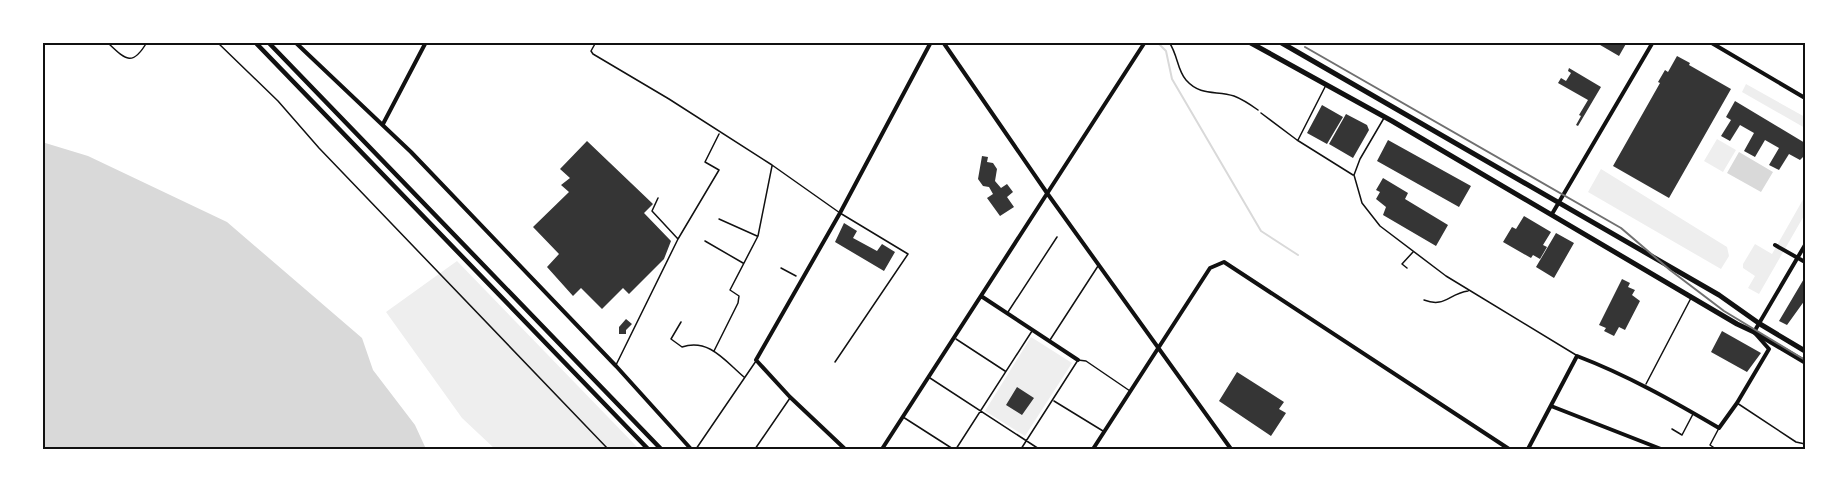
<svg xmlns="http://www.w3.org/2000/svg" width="1847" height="491" font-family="'IBM Plex Serif',serif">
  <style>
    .green { fill: #eee }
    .water { fill: #d9d9d9 }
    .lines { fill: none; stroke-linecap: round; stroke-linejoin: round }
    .stream { stroke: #d9d9d9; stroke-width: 2 }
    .building { fill: #353535 }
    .path { stroke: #111; stroke-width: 1.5 }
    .service { stroke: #111; stroke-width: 1.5 }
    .minor { stroke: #111; stroke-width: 4 }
    .tertiary { stroke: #111; stroke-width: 4.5 }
    .primary { stroke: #111; stroke-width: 5 }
    .rail { stroke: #707070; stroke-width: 2 }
    .neatline { fill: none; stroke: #111; stroke-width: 2 }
  </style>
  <rect width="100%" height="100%" fill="#fff"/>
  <path class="green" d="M1746 84 1805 117V128L1742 92Z
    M1717 139 1736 150 1723 172 1704 161Z
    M1601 169 1727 247 1729 256 1721 269 1588 192Z
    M1805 196V214L1759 294 1748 288 1755 276 1743 268V264L1755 244 1772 254Z
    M457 261 639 449H495L462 418 386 312Z
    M1031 337 1072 363 1025 436 985 411Z"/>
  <path class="water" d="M42 142 88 156 227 222 362 338 373 370 415 425 426 449H42Z
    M1739 152 1773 172 1761 192 1727 173Z"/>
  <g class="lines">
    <path class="stream" d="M1157 42 1166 51 1172 79 1261 231 1298 255"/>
  </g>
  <path class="building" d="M1595 42H1627L1619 56Z
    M1677 56 1690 63 1689 65 1731 89 1669 198 1613 166 1660 83 1658 82 1665 70 1668 72Z
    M1569 68 1601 87 1578 126 1576 125 1581 116 1579 115 1588 100 1558 83 1561 78 1566 81 1571 73 1568 71Z
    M1735 101 1805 143 1804 156 1800 160 1789 154 1779 170 1769 165 1779 148 1765 140 1755 157 1744 151 1754 133 1740 125 1730 141 1721 136 1731 120 1726 117Z
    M1322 105 1343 117 1327 144 1307 133Z
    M1346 114 1367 125 1369 130 1353 158 1329 144Z
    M1388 140 1471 186 1459 207 1377 161Z
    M587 141 653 204 644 213 671 241 664 259 629 294 623 288 602 309 581 288 573 296 547 267 559 254 533 227 569 192 561 185 570 178 560 169Z
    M982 156 988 157 987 162 993 163 997 169 995 181 1001 188 1007 184 1013 192 1007 197 1014 207 1000 216 987 198 993 194 989 187 983 186 978 179Z
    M1383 178 1408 193 1405 199 1448 225 1436 246 1383 215 1386 207 1376 199 1380 192 1376 190Z
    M1524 216 1551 232 1543 245 1547 247 1540 259 1533 255 1531 258 1503 242 1512 227 1516 229Z
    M844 223 857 231 853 238 877 251 882 244 895 252 884 271 835 242Z
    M1556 233 1574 243 1554 278 1536 267Z
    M1805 277V300L1787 325 1779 321Z
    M1622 279 1630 283 1628 287 1635 290 1632 295 1640 301 1625 330 1619 327 1614 336 1604 331 1606 328 1599 325Z
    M626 319 632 324 626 330V334H619V327Z
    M1722 331 1761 353 1747 372 1711 352Z
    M1237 372 1284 402 1279 409 1286 413 1271 436 1219 401Z
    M1017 387 1034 398 1022 415 1006 405Z"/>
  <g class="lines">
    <path class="path" d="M107 42C125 59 132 68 147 42
      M217 42 278 101 319 148 608 449
      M1169 42C1178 55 1177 70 1186 80 1201 97 1217 90 1234 96 1242 99 1251 105 1258 110
      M781 268 796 276"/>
    <path class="service" d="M596 42 591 51 593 54 669 99 772 165 840 213 908 254 835 362
      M1261 113 1297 140 1353 175
      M1384 118 1360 159 1354 175 1362 203 1380 226 1446 276 1576 355
      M1298 140 1326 85
      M719 219 757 236
      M678 239 719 170 705 162 719 134
      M705 241 743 263
      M1407 268 1402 264 1413 252
      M1424 300C1445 308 1448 294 1468 291
      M1008 312 1057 237
      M681 322 671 339 682 347C709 338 725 361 744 377
      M956 339 1005 371
      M1050 340 1098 266
      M714 351 738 303 739 296 730 290 758 236 772 166
      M616 365 678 239 652 211 658 198
      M930 378 1039 449
      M1646 384 1691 298
      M1054 401 1103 431
      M1737 403 1796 442 1805 444
      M903 417 953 449
      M1672 429 1682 435 1693 414
      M696 449 756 361
      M755 449 790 398
      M956 449 1032 331
      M1021 449 1078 360 1086 361 1130 391
      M1716 449 1710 445 1719 428"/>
    <path class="minor" d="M295 42 411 152 616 366 691 449
      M943 42 1047 193 1231 449
      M1710 42 1805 98
      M383 124 426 42
      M1552 214 1653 42
      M1775 245 1805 262
      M981 296 1078 360
      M1551 406 1661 449
      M845 449 790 397 756 360 840 213 931 42
      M882 449 1145 42
      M1093 449 1210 268 1224 262 1509 449
      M1528 449 1577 356C1627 375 1673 401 1719 428L1737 403 1769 349 1754 332 1805 245"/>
    <path class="tertiary" d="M255 42 648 449
      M268 42 661 449"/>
    <path class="primary" d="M1249 42 1392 121 1737 324 1754 332 1805 362
      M1280 42 1719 295 1760 324 1805 351"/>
    <path class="rail" d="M1305 47 1621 228 1670 270 1724 311 1805 360"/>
  </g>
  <rect width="1847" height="491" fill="none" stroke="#ffffff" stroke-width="87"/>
  <rect x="44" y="44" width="1760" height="404" class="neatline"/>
</svg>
